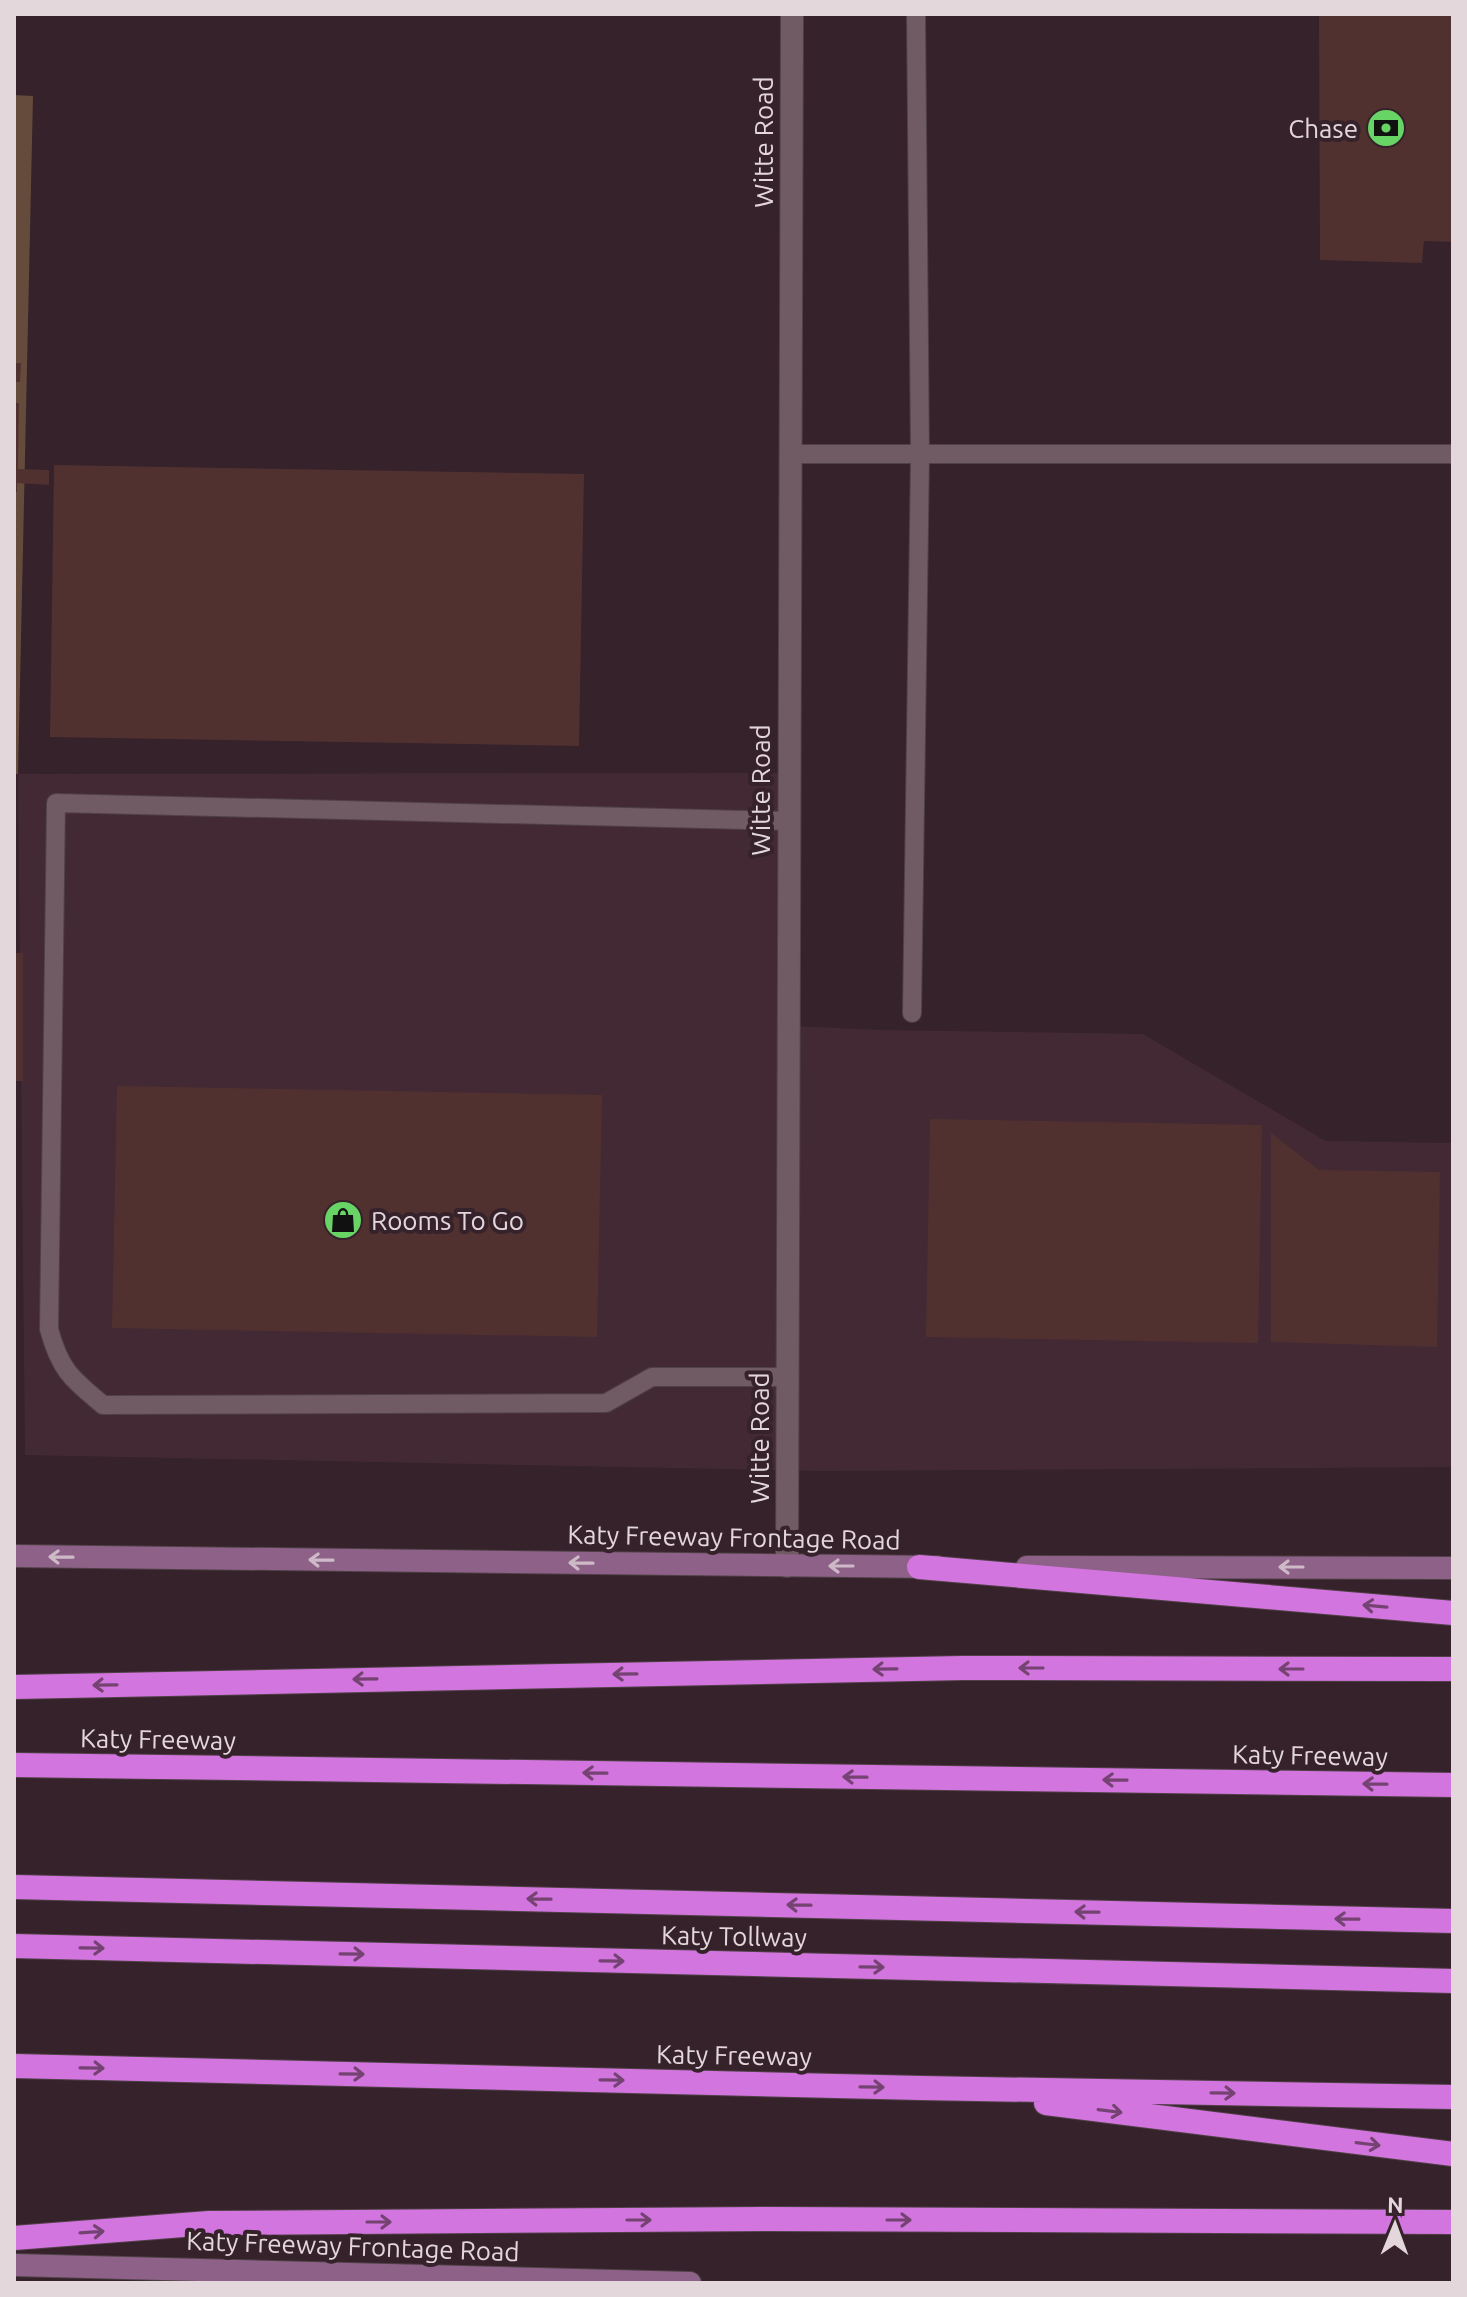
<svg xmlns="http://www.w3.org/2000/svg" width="1467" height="2297" font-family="Ubuntu,sans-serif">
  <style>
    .built { fill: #432934 }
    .green { fill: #644b3c }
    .building { fill: #503130 }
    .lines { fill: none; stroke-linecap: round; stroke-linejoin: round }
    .service-casing { stroke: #504047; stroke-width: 20 }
    .tertiary-casing { stroke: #504047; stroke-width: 24 }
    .secondary-casing { stroke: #504047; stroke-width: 24 }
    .motorway-casing { stroke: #504047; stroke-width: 26 }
    .service { stroke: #705a63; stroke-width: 18 }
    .tertiary { stroke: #705a63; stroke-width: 22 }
    .secondary { stroke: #8e6288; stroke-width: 22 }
    .motorway { stroke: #d375df; stroke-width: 24 }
    .oneway { stroke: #cebac7 }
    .oneway2 { stroke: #744372 }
    .labels { text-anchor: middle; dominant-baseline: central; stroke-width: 8; stroke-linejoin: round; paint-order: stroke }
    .poi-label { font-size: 26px; fill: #e4d7dc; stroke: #35222a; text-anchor: end }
    .street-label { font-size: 26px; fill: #e4d7dc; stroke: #35222a }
  </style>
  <rect width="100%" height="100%" fill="#35222a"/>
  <path class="built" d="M796 773 794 1026 879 1030 1143 1034 1326 1141 1453 1143V1467L823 1471 25 1455 18 774Z"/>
  <path class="green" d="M14 95 33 96 18 774H14Z"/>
  <path class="building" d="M1453 14V242L1424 241 1422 263 1320 260 1319 15Z
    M14 363H21L20 382H14Z
    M14 403H19L18 469 49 470V485L17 483V492H14Z
    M54 465 584 474 579 746 50 737Z
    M14 953H23V1081H14Z
    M117 1086 602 1095 597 1337 112 1328Z
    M930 1119 1262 1125 1258 1343 926 1337Z
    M1271 1133 1319 1170 1440 1172 1437 1347 1271 1342Z"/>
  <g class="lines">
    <g class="service-casing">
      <path id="service" d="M789 454H1453
        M912 1013 920 455 916 14
        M787 1377H652L606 1403 103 1405C71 1378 60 1370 49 1329L56 803 788 821"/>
    </g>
    <g class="tertiary-casing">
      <path id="tertiary" d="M787 1566 792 14"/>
    </g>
    <g class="secondary-casing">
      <path id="secondary" d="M14 1556 937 1567
        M1027 1567 1453 1568
        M14 2265 690 2283"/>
    </g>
    <g class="motorway-casing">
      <path id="motorway" d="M919 1567 1453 1613
        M14 1687 963 1668 1453 1669
        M14 1765 1453 1785
        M14 1887 1453 1921
        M14 1946 1453 1981
        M14 2066 921 2088 1453 2097
        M1046 2103 1453 2154
        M14 2238 209 2223 767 2219 1453 2222"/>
    </g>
    <use href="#service" class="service"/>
    <use href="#tertiary" class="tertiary"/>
    <use href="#secondary" class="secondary"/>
    <use href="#motorway" class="motorway"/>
  </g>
  <defs><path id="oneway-shaft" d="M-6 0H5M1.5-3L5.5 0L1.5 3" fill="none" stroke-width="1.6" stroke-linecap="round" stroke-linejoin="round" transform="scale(2)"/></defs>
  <g class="oneway">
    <use href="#oneway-shaft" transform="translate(61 1557) rotate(-179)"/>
    <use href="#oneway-shaft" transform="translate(321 1560) rotate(-179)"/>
    <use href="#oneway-shaft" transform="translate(581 1563) rotate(-179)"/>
    <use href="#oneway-shaft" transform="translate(841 1566) rotate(-180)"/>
    <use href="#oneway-shaft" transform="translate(1291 1567) rotate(-180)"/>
  </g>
  <g class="oneway2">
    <use href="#oneway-shaft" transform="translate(1375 1606) rotate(-175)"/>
    <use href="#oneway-shaft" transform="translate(1031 1668) rotate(-180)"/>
    <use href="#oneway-shaft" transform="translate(885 1669) rotate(179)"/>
    <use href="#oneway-shaft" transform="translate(1291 1669) rotate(-180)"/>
    <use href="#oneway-shaft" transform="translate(625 1674) rotate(179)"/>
    <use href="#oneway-shaft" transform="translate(365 1679) rotate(179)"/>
    <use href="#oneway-shaft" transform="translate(105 1685) rotate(179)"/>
    <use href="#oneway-shaft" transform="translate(595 1773) rotate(-179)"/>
    <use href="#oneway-shaft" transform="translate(855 1777) rotate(-179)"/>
    <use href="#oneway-shaft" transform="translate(1115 1780) rotate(-179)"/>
    <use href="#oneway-shaft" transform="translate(1375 1784) rotate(-179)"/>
    <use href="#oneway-shaft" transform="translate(539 1899) rotate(-179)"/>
    <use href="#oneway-shaft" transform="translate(799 1905) rotate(-179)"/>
    <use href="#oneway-shaft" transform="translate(1087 1912) rotate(-179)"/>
    <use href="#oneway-shaft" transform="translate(1347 1919) rotate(-179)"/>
    <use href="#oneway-shaft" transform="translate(92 1948) rotate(1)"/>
    <use href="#oneway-shaft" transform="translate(352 1954) rotate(1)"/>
    <use href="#oneway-shaft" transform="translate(612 1961) rotate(1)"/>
    <use href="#oneway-shaft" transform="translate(872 1967) rotate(1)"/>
    <use href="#oneway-shaft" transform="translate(92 2068) rotate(1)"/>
    <use href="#oneway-shaft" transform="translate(352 2074) rotate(1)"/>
    <use href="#oneway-shaft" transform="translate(612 2080) rotate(1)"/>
    <use href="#oneway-shaft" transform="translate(872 2087) rotate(1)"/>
    <use href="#oneway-shaft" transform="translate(1223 2093) rotate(1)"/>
    <use href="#oneway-shaft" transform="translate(1110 2111) rotate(7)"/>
    <use href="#oneway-shaft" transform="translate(1368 2144) rotate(7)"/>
    <use href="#oneway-shaft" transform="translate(639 2220)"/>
    <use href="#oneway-shaft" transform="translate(899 2220)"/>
    <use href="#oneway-shaft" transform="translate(379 2222)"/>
    <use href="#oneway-shaft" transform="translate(92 2232) rotate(-4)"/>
  </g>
  <defs>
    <g id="bank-disc" transform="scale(2)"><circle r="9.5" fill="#68d465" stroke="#35222a"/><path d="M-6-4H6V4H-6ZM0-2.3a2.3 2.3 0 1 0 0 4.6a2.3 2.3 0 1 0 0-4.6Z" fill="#111"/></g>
    <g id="shop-disc" transform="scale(2)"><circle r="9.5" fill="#68d465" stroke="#35222a"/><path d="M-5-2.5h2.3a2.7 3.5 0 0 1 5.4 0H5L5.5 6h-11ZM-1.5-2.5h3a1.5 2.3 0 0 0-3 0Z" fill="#111"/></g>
  </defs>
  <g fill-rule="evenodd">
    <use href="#bank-disc" x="1386" y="128"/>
    <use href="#shop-disc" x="343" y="1220"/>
  </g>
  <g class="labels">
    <g class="poi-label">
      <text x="1358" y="128">Chase</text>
      <text x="371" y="1220" text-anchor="start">Rooms To Go</text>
    </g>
    <g class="street-label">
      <text transform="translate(763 142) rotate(-90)">Witte Road</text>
      <text transform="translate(760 790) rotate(-90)">Witte Road</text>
      <text transform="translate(759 1438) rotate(-90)">Witte Road</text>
      <text transform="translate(734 1537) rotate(1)">Katy Freeway Frontage Road</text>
      <text transform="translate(158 1739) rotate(1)">Katy Freeway</text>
      <text transform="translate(1310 1755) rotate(1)">Katy Freeway</text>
      <text transform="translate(734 1936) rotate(1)">Katy Tollway</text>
      <text transform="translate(734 2055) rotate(1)">Katy Freeway</text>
      <text transform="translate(353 2246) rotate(2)">Katy Freeway Frontage Road</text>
    </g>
  </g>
  <rect width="1467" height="2297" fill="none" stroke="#e4d7dc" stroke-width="32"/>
  <g transform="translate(1395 2225) rotate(1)" stroke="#35222a" stroke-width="6" paint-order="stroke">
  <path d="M0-6L14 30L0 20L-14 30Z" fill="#e4d7dc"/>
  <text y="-12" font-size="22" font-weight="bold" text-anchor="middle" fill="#e4d7dc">N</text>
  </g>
</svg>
